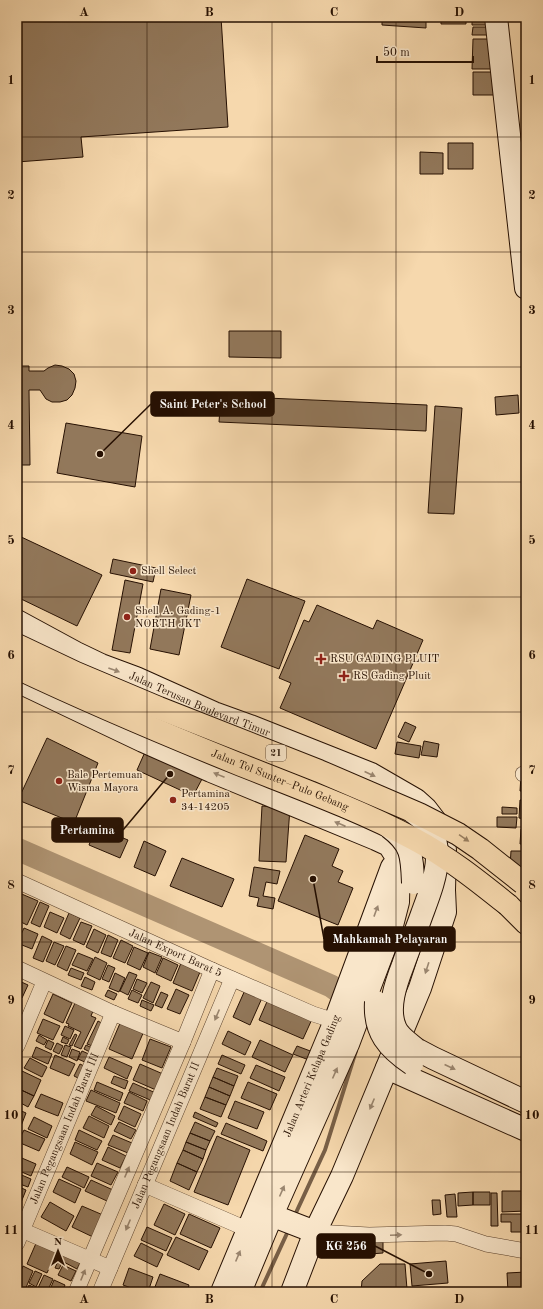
<svg xmlns="http://www.w3.org/2000/svg" width="543" height="1309" font-family="'Old Standard TT',serif">
  <style>
    .lines { fill: none; stroke-linecap: round; stroke-linejoin: round }
    .stream { stroke: #785f46; stroke-width: 4 }
    .river { stroke: #af9473; stroke-width: 23 }
    .building { fill: #92785b; stroke: #261002 }
    .street-casing { stroke: #5a422d; stroke-width: 16 }
    .secondary-casing { stroke: #261002; stroke-width: 24 }
    .highway-casing { stroke: #261002; stroke-width: 24 }
    .street { stroke: #f9e6ca; stroke-width: 15 }
    .secondary { stroke: #f9e6ca; stroke-width: 22 }
    .highway { stroke: #f6d8ad; stroke-width: 22 }
    .secondary-bridge-casing { stroke: #261002; stroke-width: 24; stroke-linecap: butt }
    .highway-bridge-casing { stroke: #261002; stroke-width: 24; stroke-linecap: butt }
    .secondary-bridge { stroke: #f9e6ca; stroke-width: 22 }
    .highway-bridge { stroke: #f6d8ad; stroke-width: 22 }
    .oneway { fill: #9a8670 }
    .oneway2 { fill: #987e60 }
    .grid { fill: none; stroke: #261002; stroke-width: 1; stroke-opacity: 0.55 }
    .poi-dot { fill: #8f2418; stroke: #f9e6ca; stroke-width: 1.5 }
    .labels { text-anchor: middle; dominant-baseline: central; stroke-width: 3; stroke-linejoin: round; paint-order: stroke }
    .shield { fill: #f9e6ca; stroke: #65503e; stroke-width: 1 }
    .shield-label { font-size: 10px; font-weight: bold; fill: #261002 }
    .poi-label { font-size: 11px; fill: #261002; stroke: #f9e6ca; text-anchor: start }
    .street-label { font-size: 11px; fill: #261002; stroke: #f9e6ca }
    .leader { fill: none; stroke: #261002; stroke-width: 1.5 }
    .callout-dot { fill: #261002; stroke: #f9e6ca; stroke-width: 1.5 }
    .callout { fill: #261002; stroke: #261002; stroke-width: 1.5 }
    .callout-label { font-size: 12px; text-anchor: middle; font-weight: bold; fill: #fff }
    .neatline { fill: none; stroke: #261002; stroke-width: 1.5 }
    .grid-label { font-size: 13px; text-anchor: middle; font-weight: bold; fill: #261002 }
  </style>
  <rect width="100%" height="100%" fill="#f6d8ad"/>
  <filter id="stains"><feTurbulence type="fractalNoise" baseFrequency=".005" numOctaves="4"/><feColorMatrix values="0 0 0 0 .2 0 0 0 0 .09 0 0 0 0 .02 0 0 0 .5 -.17"/></filter>
  <radialGradient id="worn" r=".72"><stop offset=".6" stop-color="#630" stop-opacity="0"/><stop offset="1" stop-color="#630" stop-opacity=".3"/></radialGradient>
  <g class="lines">
    <path class="stream" d="M294 1217 325 1150 356 1051
      M260 1292 289 1229"/>
    <path class="river" d="M17 849 331 986 360 1007"/>
  </g>
  <path class="building" d="M17 17H221L228 127 81 137 83 157 17 162Z
    M382 17H426V28L382 25Z
    M441 17H466V24H441Z
    M472 17H494V25H472Z
    M473 27H495V35H472Z
    M473 39H495V69H472Z
    M473 72H495V95H473Z
    M448 143H473V169H448Z
    M420 152 443 153V174H420Z
    M229 331H281V358L229 357Z
    M55 365 62 366 69 369 74 374 76 381 75 388 72 395 67 400 60 402H52L46 399 40 390H29L30 465H17V366H29V371H44L48 368Z
    M518 395 519 413 496 415 495 397Z
    M221 396 427 405 426 431 219 422Z
    M435 406 462 408 454 514 428 513Z
    M66 423 142 436 135 487 57 473Z
    M17 535 102 575 77 626 17 597Z
    M113 559 156 568 153 582 110 573Z
    M247 579 305 601 279 669 221 647Z
    M125 580 143 584 130 653 112 650Z
    M161 589 191 595 179 655 150 649Z
    M317 605 373 629 377 620 423 640 376 749 280 708 291 683 279 678 304 620 309 622Z
    M405 722 416 727 409 742 398 737Z
    M47 738 98 763 74 823 18 800Z
    M424 741 439 744 437 757 421 755Z
    M397 742 421 746 419 758 395 754Z
    M145 752 202 779 193 796 137 770Z
    M521 775 526 776V791H520Z
    M520 800H526L525 819 519 818Z
    M262 806 290 808 286 862 259 861Z
    M502 807 517 808V814H502Z
    M497 817H517L516 828 497 827Z
    M96 827 128 840 120 858 89 845Z
    M521 829H526V844H520Z
    M305 835 339 849 332 866 343 871 338 882 353 888 338 925 278 901Z
    M144 841 166 851 155 876 134 867Z
    M511 851H526V867L510 866Z
    M182 858 234 879 222 907 170 886Z
    M254 867 280 871 277 884 266 882 263 896 275 898 273 909 257 906 259 898 249 896Z
    M17 892 38 901 27 925 17 920Z
    M40 902 49 906 40 927 31 923Z
    M50 912 64 918 57 933 44 927Z
    M69 913 80 918 70 939 60 934Z
    M81 922 92 926 84 945 73 940Z
    M17 923 21 925 17 935Z
    M24 928 38 934 32 949 17 943Z
    M94 929 106 935 98 953 86 947Z
    M108 935 118 940 111 957 101 953Z
    M42 936 52 941 43 962 33 958Z
    M121 940 133 946 125 963 113 958Z
    M54 942 64 946 55 965 46 961Z
    M66 946 76 950 67 971 57 966Z
    M134 947 148 953 140 970 127 964Z
    M149 952 162 957 155 973 143 967Z
    M78 953 93 959 87 971 72 965Z
    M95 957 107 963 100 980 87 974Z
    M163 958 178 965 171 981 156 974Z
    M181 963 200 972 192 991 173 983Z
    M108 965 115 968 109 982 102 979Z
    M71 968 84 973 81 980 68 975Z
    M129 972 137 975 128 995 120 991Z
    M115 973 125 978 119 992 109 988Z
    M85 977 95 982 92 990 81 986Z
    M137 979 147 983 142 993 133 989Z
    M17 980 28 985 22 998 17 996Z
    M151 982 160 986 153 1003 143 998Z
    M176 989 189 995 180 1014 167 1009Z
    M108 990 117 994 114 1000 105 996Z
    M132 990 142 995 138 1003 128 999Z
    M245 990 262 998 250 1025 233 1017Z
    M161 992 168 995 162 1008 155 1005Z
    M53 994 72 1003 63 1023 44 1014Z
    M269 997 313 1017 303 1039 259 1020Z
    M142 1000 154 1005 151 1011 140 1006Z
    M75 1003 93 1011 91 1016 96 1018 81 1049 74 1046 81 1032 68 1026 69 1024 66 1023Z
    M43 1019 60 1026 53 1040 37 1033Z
    M98 1021 105 1025 95 1047 87 1044Z
    M121 1021 144 1031 132 1059 109 1049Z
    M65 1026 74 1030 70 1039 61 1035Z
    M228 1031 251 1042 245 1055 222 1044Z
    M75 1034 77 1035 72 1046 69 1045Z
    M39 1035 47 1040 44 1045 36 1041Z
    M63 1037 69 1040 67 1044 61 1042Z
    M150 1039 171 1047 162 1068 142 1060Z
    M48 1040 54 1043 51 1050 45 1047Z
    M260 1040 293 1055 285 1072 252 1057Z
    M57 1043 63 1046 59 1054 53 1051Z
    M65 1045 71 1047 67 1057 61 1055Z
    M86 1045 94 1049 92 1053 84 1049Z
    M297 1046 313 1052 309 1060 293 1054Z
    M36 1047 52 1054 48 1064 32 1057Z
    M72 1049 80 1052 77 1061 69 1057Z
    M82 1051 91 1055 87 1063 78 1059Z
    M55 1055 75 1064 69 1076 50 1068Z
    M222 1055 245 1065 241 1074 218 1064Z
    M109 1057 132 1067 127 1079 104 1068Z
    M30 1058 47 1067 42 1077 24 1068Z
    M80 1064 88 1068 82 1080 74 1076Z
    M140 1064 163 1074 156 1090 133 1080Z
    M256 1065 285 1077 279 1091 250 1078Z
    M217 1068 238 1076 234 1086 213 1077Z
    M22 1071 41 1080 34 1096 17 1088V1082Z
    M114 1076 128 1081 125 1089 111 1083Z
    M213 1077 234 1086 230 1096 209 1087Z
    M97 1082 123 1093 120 1101 94 1090Z
    M248 1082 277 1094 270 1110 241 1098Z
    M133 1083 158 1094 155 1102 129 1091Z
    M209 1087 230 1096 226 1105 205 1097Z
    M17 1088 34 1096 28 1107 17 1101Z
    M91 1090 120 1103 116 1113 86 1101Z
    M129 1092 147 1101 143 1111 124 1103Z
    M41 1094 63 1103 58 1116 35 1107Z
    M205 1097 226 1105 221 1117 200 1109Z
    M235 1101 264 1112 257 1129 228 1118Z
    M96 1106 115 1116 111 1125 91 1115Z
    M124 1106 141 1114 135 1127 118 1119Z
    M17 1109 26 1113 21 1126 17 1124Z
    M195 1112 218 1123 216 1127 193 1117Z
    M89 1116 109 1126 104 1138 83 1128Z
    M34 1117 52 1126 47 1138 28 1129Z
    M119 1122 136 1130 131 1139 114 1131Z
    M195 1122 215 1131 210 1141 190 1133Z
    M226 1123 267 1141 263 1151 221 1134Z
    M17 1124 21 1126 17 1134Z
    M24 1130 45 1139 39 1151 18 1142Z
    M79 1130 102 1141 97 1150 75 1140Z
    M190 1133 210 1141 206 1150 186 1142Z
    M113 1135 132 1143 128 1153 108 1145Z
    M217 1136 250 1150 228 1205 194 1192Z
    M75 1142 98 1152 92 1165 70 1154Z
    M186 1142 206 1150 203 1159 183 1150Z
    M108 1147 126 1156 120 1168 102 1160Z
    M183 1150 203 1159 197 1172 177 1163Z
    M17 1156 36 1164 31 1176 17 1170Z
    M97 1163 118 1172 111 1185 91 1176Z
    M177 1163 197 1172 189 1190 170 1181Z
    M67 1167 89 1177 84 1188 62 1177Z
    M17 1173 31 1179 28 1187 17 1183Z
    M59 1179 81 1189 75 1203 53 1192Z
    M91 1180 113 1190 107 1201 85 1191Z
    M17 1186 26 1190 20 1205 17 1204Z
    M502 1191H526V1211L502 1212Z
    M473 1192H490V1205H473Z
    M473 1192V1205L458 1206V1193Z
    M491 1193H497L498 1226H491Z
    M455 1194 457 1217H447L445 1195Z
    M432 1200H440L441 1214 433 1215Z
    M50 1202 74 1216 66 1231 41 1217Z
    M164 1204 185 1214 175 1235 154 1225Z
    M82 1206 103 1215 93 1237 72 1227Z
    M189 1214 220 1228 211 1248 180 1234Z
    M501 1214H526V1232H511V1222H501Z
    M147 1227 172 1238 166 1251 141 1240Z
    M176 1237 208 1251 199 1270 167 1255Z
    M37 1241 57 1250 47 1273 27 1264Z
    M370 1242H383V1253L370 1254Z
    M141 1243 163 1254 157 1267 134 1256Z
    M63 1255 80 1263 77 1269 60 1260Z
    M58 1261 62 1263 59 1269 55 1268Z
    M446 1261 448 1283 412 1286 410 1264Z
    M380 1264H405L407 1289 401 1292H361L362 1281Z
    M63 1265 76 1271 71 1281 58 1275Z
    M23 1266 33 1271 25 1290 17 1286V1281Z
    M129 1268 153 1277 148 1292H142L123 1285Z
    M35 1271 42 1274 36 1287 29 1283Z
    M526 1272V1292H508L507 1273Z
    M160 1274 189 1285 187 1292H153Z
    M44 1275 53 1279 47 1292 38 1288Z
    M54 1280 65 1285 62 1292H49Z
    M29 1285 42 1291 41 1292H29L26 1291Z
    M127 1288 138 1292H125Z"/>
  <g class="lines">
    <g class="street-casing">
      <g id="street">
        <path d="M523 774H526"/>
        <path id="s1" d="M17 881 212 970 313 1014 335 1021"/>
        <path d="M17 968 113 1013 183 1042"/>
        <path d="M17 1046 44 982"/>
        <path d="M145 1185 249 1230"/>
        <path d="M17 1228 110 1268"/>
        <path d="M315 1232 369 1235 445 1233 456 1234 486 1244 526 1251"/>
        <path id="s2" d="M17 1243 113 1013"/>
        <path d="M76 1292 183 1042 212 970"/>
        <path id="s3" d="M100 1292 232 979"/>
      </g>
    </g>
    <g class="secondary-casing">
      <g id="secondary">
        <path d="M496 17 526 288"/>
        <path id="s4" d="M17 621 76 653 101 665 136 678 214 713 250 726 371 774 416 800 426 809 436 822 444 839 445 851 444 890 445 912 420 988 342 1176 315 1232 292 1292"/>
        <path d="M17 681 143 741 211 771 376 839 389 845 399 861 398 902 390 933 348 1044 272 1215 240 1292"/>
        <path d="M416 1049 433 1058 526 1102"/>
        <path d="M387 1068 526 1130"/>
        <path d="M258 1210 315 1232"/>
        <path id="s5" d="M222 1292 335 1021 392 867 396 864"/>
      </g>
    </g>
    <g class="highway-casing">
      <path id="highway" d="M508 905 526 923"/>
    </g>
    <use href="#street" class="street"/>
    <use href="#secondary" class="secondary"/>
    <use href="#highway" class="highway"/>
    <g class="secondary-bridge-casing">
      <path id="secondary-bridge" d="M413 812C452 838 435 879 422 914 416 931 409 948 403 965 396 983 387 1008 395 1027 398 1036 409 1043 416 1049
        M389 827C412 844 412 856 413 883
        M376 1002C374 1032 388 1048 412 1064"/>
    </g>
    <g class="highway-bridge-casing">
      <g id="highway-bridge">
        <path d="M17 645 76 673 159 708 319 771 419 814 458 834 480 849 523 883"/>
        <path id="s6" d="M17 668C89 702 162 733 236 763 296 787 357 809 414 839 448 857 478 881 508 905"/>
      </g>
    </g>
    <use href="#secondary-bridge" class="secondary-bridge"/>
    <use href="#highway-bridge" class="highway-bridge"/>
  </g>
  <defs><path id="oneway-solid" d="M-6-.8H1V-3.2L6.5 0L1 3.2V.8H-6Z"/></defs>
  <g class="oneway">
    <use href="#oneway-solid" transform="translate(114 670) rotate(20)"/>
    <use href="#oneway-solid" transform="translate(370 774) rotate(25)"/>
    <use href="#oneway-solid" transform="translate(219 775) rotate(-158)"/>
    <use href="#oneway-solid" transform="translate(340 824) rotate(-157)"/>
    <use href="#oneway-solid" transform="translate(376 911) rotate(-70)"/>
    <use href="#oneway-solid" transform="translate(427 968) rotate(108)"/>
    <use href="#oneway-solid" transform="translate(217 1015) rotate(113)"/>
    <use href="#oneway-solid" transform="translate(450 1067) rotate(25)"/>
    <use href="#oneway-solid" transform="translate(335 1073) rotate(-66)"/>
    <use href="#oneway-solid" transform="translate(372 1104) rotate(113)"/>
    <use href="#oneway-solid" transform="translate(127 1172) rotate(-67)"/>
    <use href="#oneway-solid" transform="translate(282 1191) rotate(-66)"/>
    <use href="#oneway-solid" transform="translate(128 1225) rotate(113)"/>
    <use href="#oneway-solid" transform="translate(396 1235) rotate(-2)"/>
    <use href="#oneway-solid" transform="translate(238 1256) rotate(-67)"/>
    <use href="#oneway-solid" transform="translate(83 1275) rotate(-68)"/>
  </g>
  <use class="oneway2" href="#oneway-solid" transform="translate(464 838) rotate(34)"/>
  <path class="grid" d="M147 17V1292M272 17V1292M396 17V1292M17 137H526M17 252H526M17 367H526M17 482H526M17 597H526M17 712H526M17 827H526M17 942H526M17 1057H526M17 1172H526"/>
  <g class="poi-dot">
    <circle cx="133" cy="571" r="4"/>
    <circle cx="127" cy="617" r="4"/>
    <path d="M319 653h4v4h4v4h-4v4h-4v-4h-4v-4h4z"/>
    <path d="M342 670h4v4h4v4h-4v4h-4v-4h-4v-4h4z"/>
    <circle cx="59" cy="781" r="4"/>
    <circle cx="173" cy="800" r="4"/>
  </g>
  <g class="labels">
    <rect class="shield" x="266" y="745" width="20" height="16" rx="3"/>
    <g class="shield-label">
      <text x="276" y="753">21</text>
    </g>
    <g class="poi-label">
      <text x="141" y="571">Shell Select</text>
      <text x="135" y="611">Shell A. Gading-1<tspan x="135" dy="13">NORTH JKT</tspan></text>
      <text x="330" y="659">RSU GADING PLUIT</text>
      <text x="353" y="676">RS Gading Pluit</text>
      <text x="67" y="775">Bale Pertemuan<tspan x="67" dy="13">Wisma Mayora</tspan></text>
      <text x="181" y="794">Pertamina<tspan x="181" dy="13">34-14205</tspan></text>
    </g>
    <g class="street-label">
      <text stroke="none"><textPath href="#s4" startOffset="201">Jalan Terusan Boulevard Timur</textPath></text>
      <text stroke="none"><textPath href="#s6" startOffset="286">Jalan Tol Sunter–Pulo Gebang</textPath></text>
      <text stroke="none"><textPath href="#s1" startOffset="174">Jalan Export Barat 5</textPath></text>
      <text stroke="none"><textPath href="#s5" startOffset="234">Jalan Arteri Kelapa Gading</textPath></text>
      <text stroke="none"><textPath href="#s2" startOffset="124">Jalan Pegangsaan Indah Barat III</textPath></text>
      <text stroke="none"><textPath href="#s3" startOffset="170">Jalan Pegangsaan Indah Barat II</textPath></text>
    </g>
  </g>
  <path class="leader" d="M100 454L151 404M170 774L123 830M313 879L324 939M429 1274L375 1246"/>
  <g class="callout-dot">
    <circle cx="100" cy="454" r="4"/>
    <circle cx="170" cy="774" r="4"/>
    <circle cx="313" cy="879" r="4"/>
    <circle cx="429" cy="1274" r="4"/>
  </g>
  <g class="callout">
    <rect x="151" y="392" width="123" height="24" rx="4"/>
    <rect x="52" y="818" width="71" height="24" rx="4"/>
    <rect x="324" y="927" width="131" height="24" rx="4"/>
    <rect x="317" y="1234" width="58" height="24" rx="4"/>
  </g>
  <g class="callout-label">
    <text x="213" y="408">Saint Peter's School</text>
    <text x="87" y="834">Pertamina</text>
    <text x="390" y="943">Mahkamah Pelayaran</text>
    <text x="346" y="1250">KG 256</text>
  </g>
  <rect width="543" height="1309" fill="none" stroke="#f6d8ad" stroke-width="44"/>
  <g transform="translate(58 1251)" stroke="#f9e6ca" stroke-width="3" paint-order="stroke">
  <path d="M0-3L7 15L0 10L-7 15Z" fill="#261002"/>
  <text y="-6" font-size="11" font-weight="bold" text-anchor="middle" fill="#261002">N</text>
  </g>
  <path d="M377 56v6h96v-6" fill="none" stroke="#261002" stroke-width="2"/>
  <text x="383" y="56" font-size="12" fill="#261002" stroke="#f9e6ca" stroke-width="3" paint-order="stroke">50 m</text>
  <rect x="22" y="22" width="499" height="1265" class="neatline"/>
  <g class="grid-label">
    <text x="84" y="16">A</text>
    <text x="209" y="16">B</text>
    <text x="334" y="16">C</text>
    <text x="459" y="16">D</text>
    <text x="11" y="84">1</text>
    <text x="532" y="84">1</text>
    <text x="11" y="199">2</text>
    <text x="532" y="199">2</text>
    <text x="11" y="314">3</text>
    <text x="532" y="314">3</text>
    <text x="11" y="429">4</text>
    <text x="532" y="429">4</text>
    <text x="11" y="544">5</text>
    <text x="532" y="544">5</text>
    <text x="11" y="659">6</text>
    <text x="532" y="659">6</text>
    <text x="11" y="774">7</text>
    <text x="532" y="774">7</text>
    <text x="11" y="889">8</text>
    <text x="532" y="889">8</text>
    <text x="11" y="1004">9</text>
    <text x="532" y="1004">9</text>
    <text x="11" y="1119">10</text>
    <text x="532" y="1119">10</text>
    <text x="11" y="1234">11</text>
    <text x="532" y="1234">11</text>
    <text x="84" y="1303">A</text>
    <text x="209" y="1303">B</text>
    <text x="334" y="1303">C</text>
    <text x="459" y="1303">D</text>
  </g>
  <rect width="100%" height="100%" filter="url(#stains)"/>
  <rect width="100%" height="100%" fill="url(#worn)"/>
</svg>
